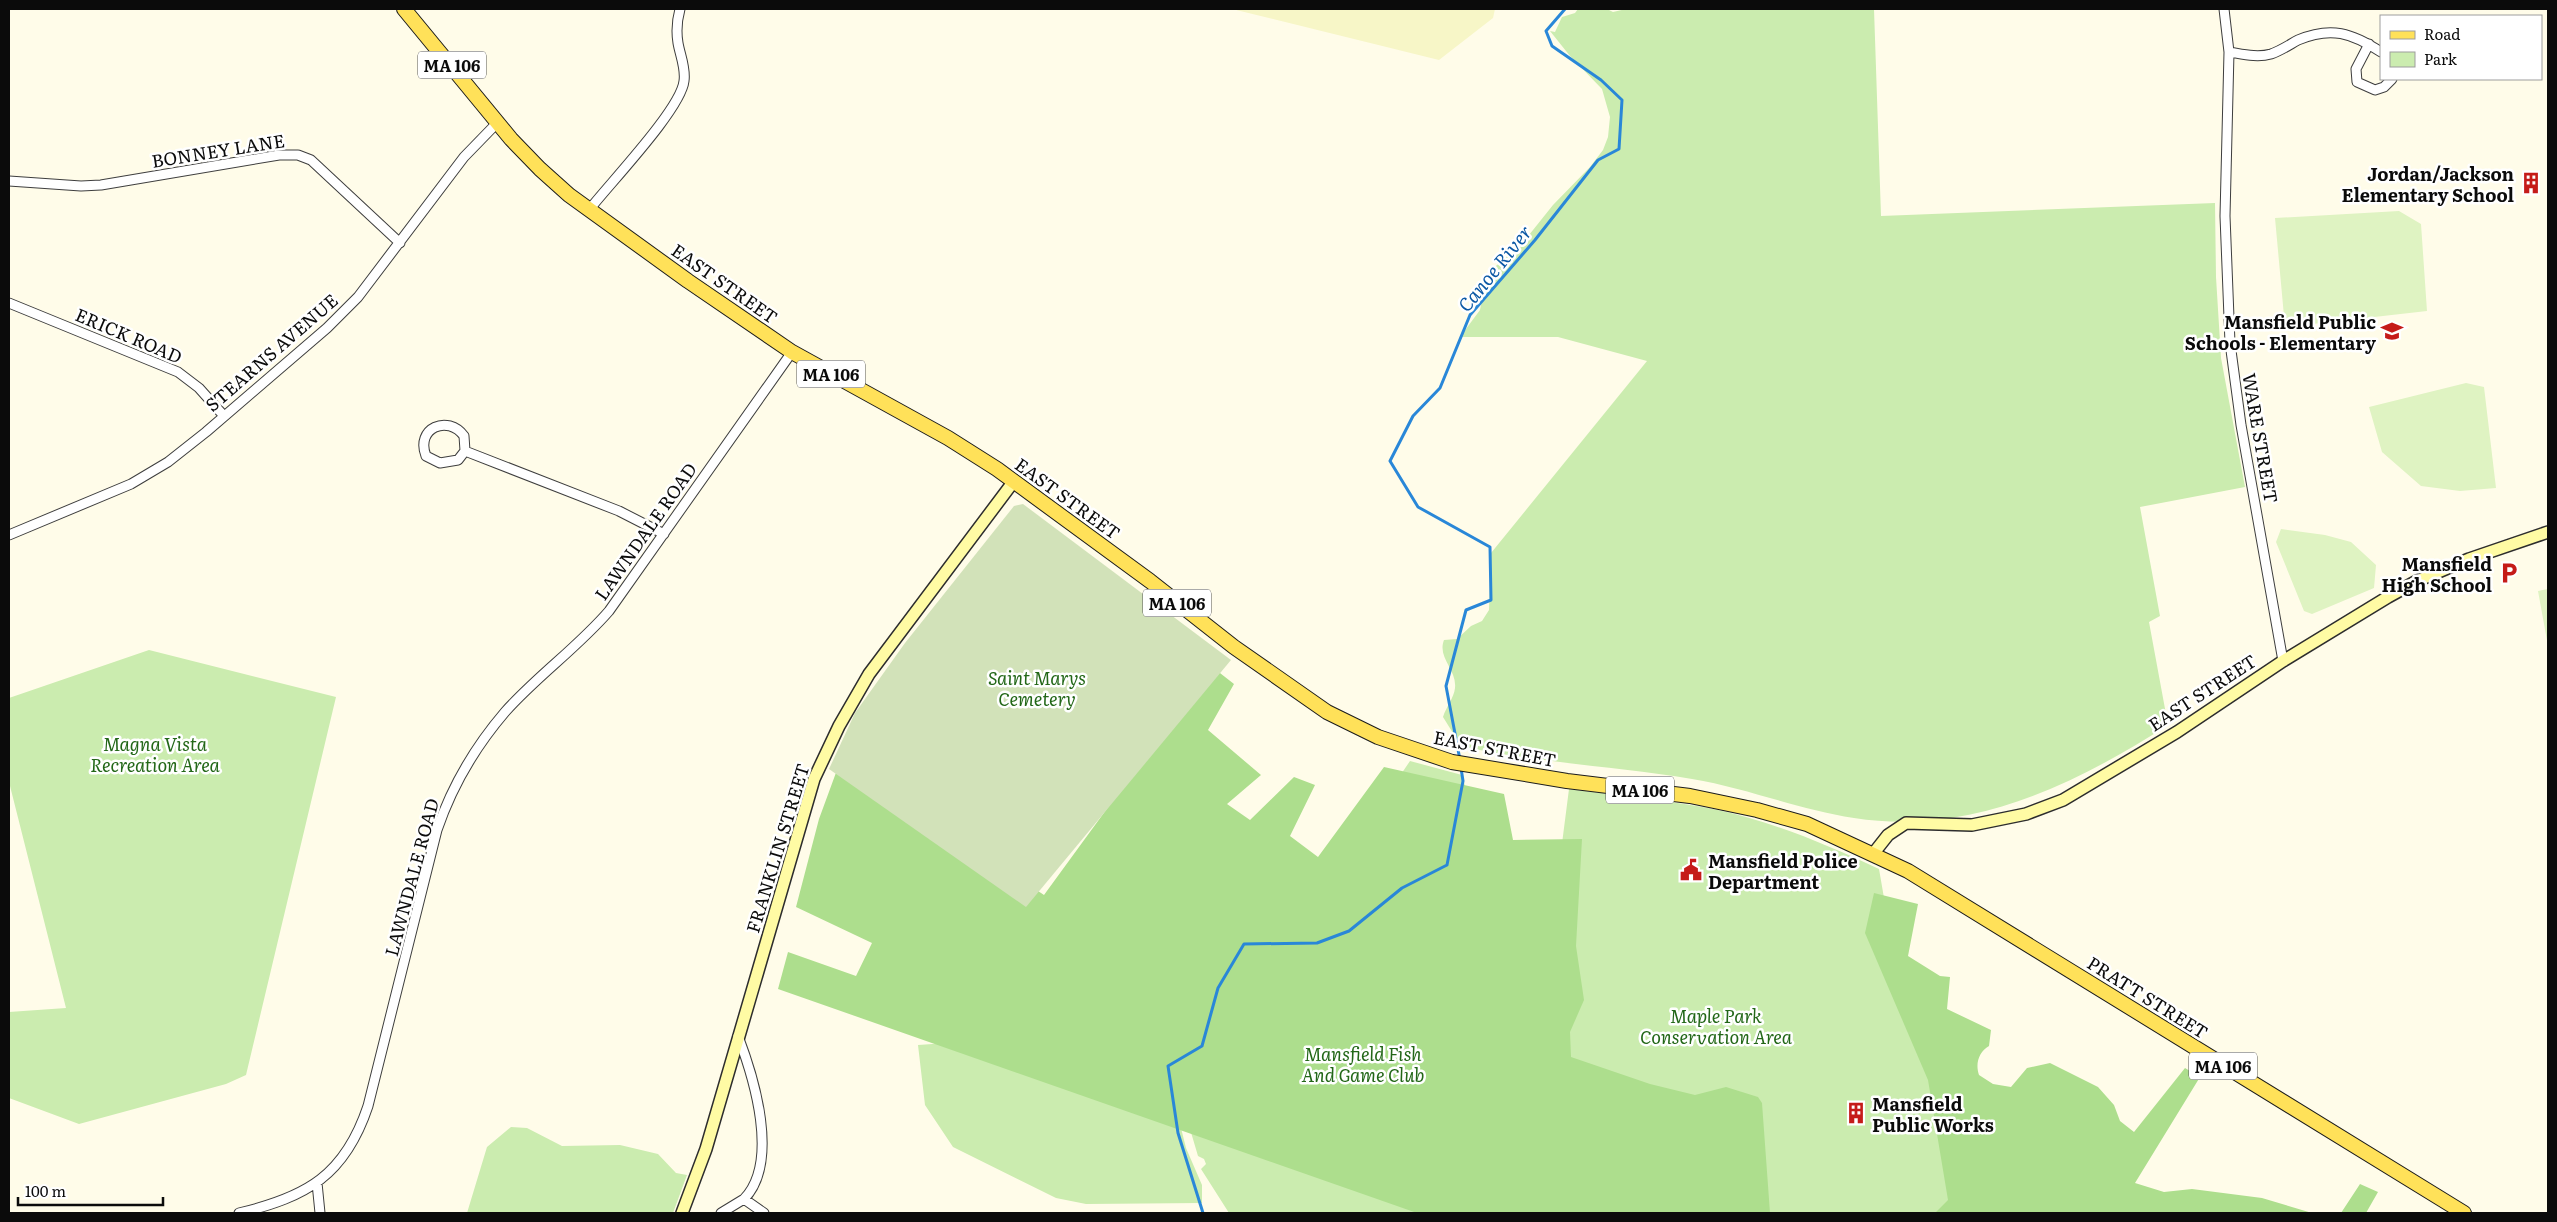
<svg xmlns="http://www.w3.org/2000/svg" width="2557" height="1222" font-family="Literata,serif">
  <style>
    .farmland { fill: #f7f6c7 }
    .green { fill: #cbecaf }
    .forest { fill: #adde8d }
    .cemetery { fill: #d2e2b9 }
    .pitch { fill: #dff3c2 }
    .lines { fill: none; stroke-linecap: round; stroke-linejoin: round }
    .stream { stroke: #2987d8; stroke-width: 3 }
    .street-casing { stroke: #3e3e3e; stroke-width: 11 }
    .secondary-casing { stroke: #2d2d2d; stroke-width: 14 }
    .primary-casing { stroke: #1c1c1c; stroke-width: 16 }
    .street { stroke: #fff; stroke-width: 9 }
    .secondary { stroke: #fffba4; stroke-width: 11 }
    .primary { stroke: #ffe159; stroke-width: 14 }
    .labels { text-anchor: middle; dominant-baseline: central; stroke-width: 5; stroke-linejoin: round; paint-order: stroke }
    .shield { fill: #fff; stroke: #545454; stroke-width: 1 }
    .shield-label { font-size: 16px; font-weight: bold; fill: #0b0b0b }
    .street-label { font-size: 18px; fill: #0b0b0b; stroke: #fff }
    .poi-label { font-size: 18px; font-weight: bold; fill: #0b0b0b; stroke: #fff; text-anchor: end }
    .park-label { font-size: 18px; font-style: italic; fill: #226717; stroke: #fff }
    .water-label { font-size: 19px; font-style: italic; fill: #0b58a5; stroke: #fff }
  </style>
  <rect width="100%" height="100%" fill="#fffce9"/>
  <path class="farmland" d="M1232 9H1495L1493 18 1439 60Z"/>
  <path class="green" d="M1578 9H1607L1613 12 1626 9H1874L1881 216 2215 203 2216 277 2221 358 2245 487 2140 507 2160 616 2149 622 2168 725C2073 786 1969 836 1854 818 1799 810 1747 788 1692 779 1615 766 1537 763 1461 746L1443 717C1446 707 1454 698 1455 688 1457 669 1437 658 1444 640L1457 639 1471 626 1482 621 1489 610 1491 553 1647 361 1558 337H1460L1480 310 1487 274 1525 240 1553 205 1590 167 1603 150 1608 137 1610 117 1602 89 1570 56 1550 31 1555 32 1562 17 1575 13Z
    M149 650 336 697 246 1075 226 1084 79 1124 9 1098V1012L66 1008 9 782V698Z
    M1410 761 1462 775 1465 786 1550 937 1569 789C1617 795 1666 800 1713 809 1771 821 1826 844 1879 869L1897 973 2041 1213H1229L1201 1169 1206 1164 1204 1159 1198 1156 1190 1129 1176 1108 1186 1148 1202 1185V1203L1086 1204 1056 1198 953 1147 925 1105 918 1045 991 1040 1353 845Z
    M511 1127 527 1128 562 1146 620 1145 658 1154 676 1173 687 1175 673 1213H467L487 1147Z"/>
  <path class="forest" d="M1211 666 1234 684 1208 730 1261 775 1227 804 1250 820 1294 777 1315 785 1290 836 1318 857 1384 767 1504 794 1513 840 1582 839 1576 946 1584 1000 1570 1032 1571 1057 1650 1084 1695 1095 1726 1087 1758 1097 1762 1103 1770 1213H1417L778 989 788 952 856 976 872 943 796 907 819 819 841 759 1044 895Z
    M1874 893 1918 904 1908 956 1940 976 1950 977 1947 1009 1991 1030 1989 1046C1979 1052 1975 1063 1979 1075L1993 1084 2011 1087 2027 1068 2050 1063 2098 1087 2114 1105 2120 1121 2134 1132 2185 1068 2200 1077 2135 1183 2164 1192 2192 1189 2262 1198 2312 1213H1935L1948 1200 1928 1080 1865 933Z
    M2360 1184 2378 1192 2366 1213H2341Z"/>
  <path class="cemetery" d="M1023 504 1231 660 1026 907 829 769 855 713 905 643 1014 506Z"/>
  <path class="pitch" d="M2399 211 2421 224 2427 311 2285 327 2275 218Z
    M2466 383 2484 387 2496 488 2460 491 2421 486 2382 452 2369 407Z
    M2281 529 2325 535 2351 542 2376 565 2374 588 2312 614 2304 611 2276 542Z
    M2548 589V646L2538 591Z"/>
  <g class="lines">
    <path class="stream" d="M1460 760 1446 686 1466 610 1491 600 1490 547 1418 507 1390 461 1413 416 1440 388 1470 315 1535 240 1598 160 1619 149 1622 100 1601 80 1552 46 1546 31 1565 9
      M1203 1213 1178 1133 1168 1066 1202 1046 1218 988 1244 944 1317 943 1349 931 1402 888 1447 865 1463 781 1461 768"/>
    <g class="street-casing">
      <path id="street" d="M2224 9 2229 52 2225 216 2230 343 2241 425 2283 661
        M2369 44 2356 69 2357 82 2375 90 2384 87 2392 79
        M2229 52C2242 54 2257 58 2271 54 2280 51 2289 45 2298 40 2331 26 2352 33 2381 52
        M9 181 81 186 101 185 279 155H298L311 160 400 243
        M589 210C610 183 681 109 684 81 686 68 680 55 678 43 676 31 677 20 680 9
        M9 303 178 372 199 388 224 416
        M465 451 458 460 440 463 426 456C415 428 448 414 464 436L465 451 619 511 664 534
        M9 535 131 484 168 462 206 432 327 328 358 297 464 157 498 122
        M738 1036C754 1078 780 1162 744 1199
        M317 1183 320 1213
        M239 1213C307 1197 345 1175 368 1106L437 830C452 786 475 747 505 712 537 676 577 648 609 611L792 352
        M721 1213 744 1199 764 1213"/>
    </g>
    <g class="secondary-casing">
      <path id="secondary" d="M1873 854 1888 835 1906 823 1972 825 2026 814 2063 800 2177 732 2283 661 2388 597 2417 581 2469 559 2548 532
        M682 1213 706 1149 814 779 839 726 869 674 1014 481"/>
    </g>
    <g class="primary-casing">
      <path id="primary" d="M404 9 511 139 540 169 569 195 688 281 792 352 948 438 997 469 1150 581 1234 647 1327 712 1378 737 1452 762 1567 781 1690 796 1757 810 1807 824 1908 871 2464 1213"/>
    </g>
    <use href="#street" class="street"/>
    <use href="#secondary" class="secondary"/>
    <use href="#primary" class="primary"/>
  </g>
  <defs>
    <g id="building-bare" transform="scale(1.725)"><path d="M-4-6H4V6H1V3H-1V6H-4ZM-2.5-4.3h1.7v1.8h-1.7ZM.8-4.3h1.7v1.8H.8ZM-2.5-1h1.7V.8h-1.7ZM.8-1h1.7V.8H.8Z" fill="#c51b19" stroke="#fff" stroke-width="2.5" paint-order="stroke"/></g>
    <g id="school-bare" transform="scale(1.725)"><path d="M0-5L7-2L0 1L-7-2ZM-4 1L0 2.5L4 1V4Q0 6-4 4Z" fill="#c51b19" stroke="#fff" stroke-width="2.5" paint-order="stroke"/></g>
    <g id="parking-bare" transform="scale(1.725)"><path d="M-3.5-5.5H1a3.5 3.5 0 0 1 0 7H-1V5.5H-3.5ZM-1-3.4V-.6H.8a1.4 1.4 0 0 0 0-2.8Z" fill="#c51b19" stroke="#fff" stroke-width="2.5" paint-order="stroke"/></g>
    <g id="civic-bare" transform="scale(1.725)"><path d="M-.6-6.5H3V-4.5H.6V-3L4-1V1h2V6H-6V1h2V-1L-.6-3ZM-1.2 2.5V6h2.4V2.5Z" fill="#c51b19" stroke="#fff" stroke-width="2.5" paint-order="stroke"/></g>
  </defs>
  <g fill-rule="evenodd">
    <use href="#building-bare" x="2531" y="183"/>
    <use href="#school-bare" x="2392" y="331"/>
    <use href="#parking-bare" x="2509" y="573"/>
    <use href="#civic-bare" x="1691" y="870"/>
    <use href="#building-bare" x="1856" y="1113"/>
  </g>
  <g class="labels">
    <g class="shield">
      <rect x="418" y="51.5" width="68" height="27" rx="4"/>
      <rect x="797" y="360.5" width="68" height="27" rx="4"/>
      <rect x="1143" y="589.5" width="68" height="27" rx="4"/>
      <rect x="1606" y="776.5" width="68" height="27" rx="4"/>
      <rect x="2189" y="1052.5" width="68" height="27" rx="4"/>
    </g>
    <g class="shield-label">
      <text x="452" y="65">MA 106</text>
      <text x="831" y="374">MA 106</text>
      <text x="1177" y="603">MA 106</text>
      <text x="1640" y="790">MA 106</text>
      <text x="2223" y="1066">MA 106</text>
    </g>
    <g class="street-label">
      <text transform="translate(218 150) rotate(-9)">BONNEY LANE</text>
      <text transform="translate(725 283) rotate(35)">EAST STREET</text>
      <text transform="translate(129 335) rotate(23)">ERICK ROAD</text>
      <text transform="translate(271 352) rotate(-41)">STEARNS AVENUE</text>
      <text transform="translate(2261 438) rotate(80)">WARE STREET</text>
      <text transform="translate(1068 498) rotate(36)">EAST STREET</text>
      <text transform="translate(645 531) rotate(-55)">LAWNDALE ROAD</text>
      <text transform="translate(2202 692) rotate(-33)">EAST STREET</text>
      <text transform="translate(1495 748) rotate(11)">EAST STREET</text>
      <text transform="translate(777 848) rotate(-73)">FRANKLIN STREET</text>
      <text transform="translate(411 877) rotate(-75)">LAWNDALE ROAD</text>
      <text transform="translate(2148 997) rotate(32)">PRATT STREET</text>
    </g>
    <g class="poi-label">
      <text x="2514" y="173">Jordan/Jackson<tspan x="2514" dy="21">Elementary School</tspan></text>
      <text x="2376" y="321">Mansfield Public<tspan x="2376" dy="21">Schools - Elementary</tspan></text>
      <text x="2492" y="563">Mansfield<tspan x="2492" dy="21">High School</tspan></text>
      <text x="1708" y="860" text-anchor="start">Mansfield Police<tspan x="1708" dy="21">Department</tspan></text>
      <text x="1872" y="1103" text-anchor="start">Mansfield<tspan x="1872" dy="21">Public Works</tspan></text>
    </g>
    <g class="park-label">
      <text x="1037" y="677">Saint Marys<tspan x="1037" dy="21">Cemetery</tspan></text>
      <text x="155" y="743">Magna Vista<tspan x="155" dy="21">Recreation Area</tspan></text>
      <text x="1716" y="1015">Maple Park<tspan x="1716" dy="21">Conservation Area</tspan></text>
      <text x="1363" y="1053">Mansfield Fish<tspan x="1363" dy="21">And Game Club</tspan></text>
    </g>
    <g class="water-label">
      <text transform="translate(1494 268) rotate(-51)">Canoe River</text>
    </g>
  </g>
  <rect width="2557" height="1222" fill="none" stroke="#0b0b0b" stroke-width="20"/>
  <rect x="2380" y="15" width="162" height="65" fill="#ffffff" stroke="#9d9d9d"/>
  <rect x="2390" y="31" width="25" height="8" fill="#ffe159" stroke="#9d9d9d"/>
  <text x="2424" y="40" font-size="15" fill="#0b0b0b">Road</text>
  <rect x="2390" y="52" width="25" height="15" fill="#cbecaf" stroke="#9d9d9d"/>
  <text x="2424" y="65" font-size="15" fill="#0b0b0b">Park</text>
  <path d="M18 1197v8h145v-8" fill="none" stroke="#0b0b0b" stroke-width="2.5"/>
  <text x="25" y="1197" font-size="15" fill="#0b0b0b" stroke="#ffffff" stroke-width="4" paint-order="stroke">100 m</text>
</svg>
